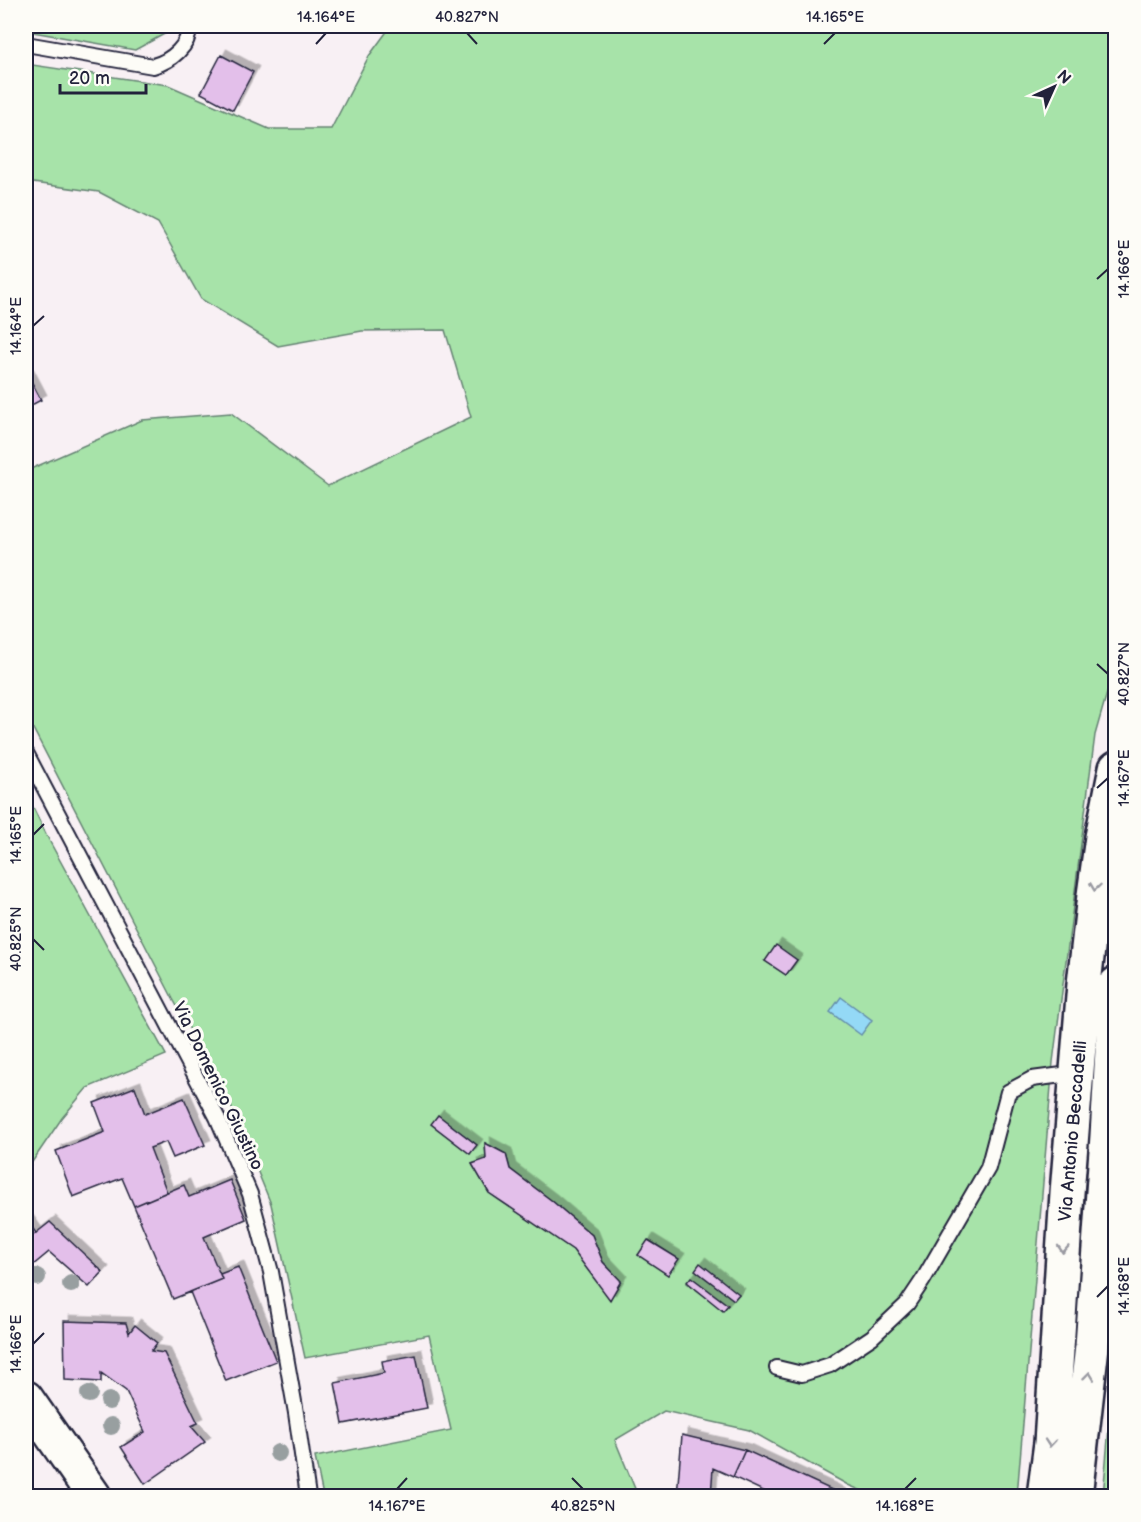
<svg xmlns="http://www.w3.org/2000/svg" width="1141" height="1522" font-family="'Balsamiq Sans',sans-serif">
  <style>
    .green { fill: #a7e3a9; stroke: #648272; stroke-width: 1.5; fill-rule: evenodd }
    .water { fill: #94d9f6; stroke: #6690ab; stroke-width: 1.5 }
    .building { fill: #e3bfea; stroke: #22223b; stroke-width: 1.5; filter: url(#shadow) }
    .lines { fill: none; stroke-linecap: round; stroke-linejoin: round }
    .service-casing { stroke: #22223b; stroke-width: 18 }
    .secondary-casing { stroke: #22223b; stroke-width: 38 }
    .primary-casing { stroke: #22223b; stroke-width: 38 }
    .service { stroke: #fdfcf7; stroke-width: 14 }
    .secondary { stroke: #fdfcf7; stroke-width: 33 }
    .primary { stroke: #fdfcf7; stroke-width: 33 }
    .tree { fill: #989fa0 }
    .oneway { stroke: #9a9aa2 }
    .ticks { fill: none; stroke: #22223b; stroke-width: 2 }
    .labels { text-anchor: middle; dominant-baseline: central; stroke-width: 6; stroke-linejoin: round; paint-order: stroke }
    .street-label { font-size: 18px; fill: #22223b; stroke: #fdfcf7 }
    .neatline { fill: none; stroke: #22223b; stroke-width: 2 }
    .ticks-label { font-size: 15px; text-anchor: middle; fill: #22223b }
  </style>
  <defs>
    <filter id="shadow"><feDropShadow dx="5.5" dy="-5.5" stdDeviation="0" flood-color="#0004"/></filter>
  </defs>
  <rect width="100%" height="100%" fill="#f8f0f4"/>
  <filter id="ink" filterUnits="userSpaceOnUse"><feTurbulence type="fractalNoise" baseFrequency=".0167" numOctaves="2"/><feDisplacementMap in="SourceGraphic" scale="12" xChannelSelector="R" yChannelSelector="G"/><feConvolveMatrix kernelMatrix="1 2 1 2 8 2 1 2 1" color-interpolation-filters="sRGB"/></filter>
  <g filter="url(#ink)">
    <path class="green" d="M26 26H154L168 32 135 50 33 32H26Z
      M391 26H1115V665L1095 735 1053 1062 1017 1496H874L848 1485 749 1430 664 1411 615 1440 638 1496H323L315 1457 451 1430 429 1335 305 1358 271 1204 228 1099 173 999 26 715V471L142 420 231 413 328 486 471 417 445 330 362 331 278 346 201 299 158 223 99 192 26 182V64L168 85 269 129H331L369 56ZM797 960 786 975 765 961ZM438 1115 476 1145 470 1154 432 1124ZM485 1143 506 1154 510 1169 551 1200 592 1235 603 1262 621 1281 610 1299 573 1250 489 1193 472 1164 486 1159ZM649 1240 678 1259 668 1275 638 1255ZM696 1270 739 1294 734 1300ZM691 1277 728 1305 724 1310 687 1283Z
      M26 793 50 842 166 1055 87 1088 62 1118 26 1171Z
      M1115 1358V1496H1103Z"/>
    <path class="water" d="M841 997 872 1020 861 1035 830 1012Z"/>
    <path class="building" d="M221 55 253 72 233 110 201 93Z
      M28 375 41 400 26 408V376Z
      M776 945 797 960 786 975 765 961Z
      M135 1087 145 1114 184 1098 205 1145 173 1158 166 1142 150 1148 167 1192 134 1206 122 1178 73 1197 56 1151 105 1132 94 1103Z
      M438 1115 477 1145 470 1154 431 1124Z
      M485 1143 506 1154 510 1169 551 1200 592 1235 603 1262 621 1281 610 1300 573 1250 489 1193 472 1164 486 1159Z
      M230 1180 246 1219 204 1237 222 1279 173 1299 134 1206 184 1185 189 1197Z
      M26 1219 36 1233 26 1241Z
      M50 1222 103 1272 89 1287 49 1252 26 1271V1241Z
      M648 1240 679 1259 668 1275 638 1255Z
      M700 1263 739 1294 734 1300 695 1270Z
      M238 1267 276 1361 226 1381 190 1292 222 1279 220 1274Z
      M691 1277 728 1305 723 1311 687 1282Z
      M64 1321 126 1323 129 1333 135 1325 157 1343 151 1351 164 1353 198 1423 191 1426 205 1442 145 1484 121 1447 145 1432 126 1391 101 1373V1382L65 1380Z
      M416 1355 427 1408 343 1424 335 1383 384 1373 382 1361Z
      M682 1435 745 1450 733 1477 713 1468 711 1496H677Z
      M745 1450 832 1490 826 1496H774L733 1477Z
      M832 1490 842 1496H826Z"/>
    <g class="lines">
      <g class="service-casing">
        <path id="service" d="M26 44 153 66C171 61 190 46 189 26
          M26 753 217 1117 250 1194 271 1272 296 1413 308 1496
          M777 1368 802 1374 830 1365 872 1337 907 1304 923 1280 988 1168 1008 1092 1032 1079 1077 1073"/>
      </g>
      <g class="secondary-casing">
        <path id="secondary" d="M1044 1496 1051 1443 1067 1193 1084 984 1094 895 1102 837 1116 768
          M1075 1496 1092 1346 1107 1136 1116 984"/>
      </g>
      <g class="primary-casing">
        <path id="primary" d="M26 1398 94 1496"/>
      </g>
      <use href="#service" class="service"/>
      <use href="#secondary" class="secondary"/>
      <use href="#primary" class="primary"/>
    </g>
    <g class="tree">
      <circle cx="37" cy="1277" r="9"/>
      <circle cx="71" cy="1284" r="9"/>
      <circle cx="89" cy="1394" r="9"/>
      <circle cx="109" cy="1401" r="9"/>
      <circle cx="111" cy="1426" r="9"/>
      <circle cx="278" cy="1453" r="9"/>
    </g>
    <defs><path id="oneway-chevron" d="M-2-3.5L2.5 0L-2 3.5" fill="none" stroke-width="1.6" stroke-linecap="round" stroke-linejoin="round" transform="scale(1.5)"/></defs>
    <g class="oneway">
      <use href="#oneway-chevron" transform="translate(1095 887) rotate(98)"/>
      <use href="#oneway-chevron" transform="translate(1063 1249) rotate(94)"/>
      <use href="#oneway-chevron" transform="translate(1089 1376) rotate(-83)"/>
      <use href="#oneway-chevron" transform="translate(1050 1443) rotate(95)"/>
    </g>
  </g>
  <path class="ticks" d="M467 33 477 44M316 44 326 33M824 44 835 33M1097 279 1108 269M33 326 44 316M1097 664 1108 674M1097 788 1108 778M33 835 44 824M33 939 44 950M1097 1297 1108 1286M33 1344 44 1333M572 1478 583 1489M397 1489 407 1478M905 1489 916 1478"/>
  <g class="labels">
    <g class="street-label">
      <text transform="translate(218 1086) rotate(64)">Via Domenico Giustino</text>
      <text transform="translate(1073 1131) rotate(-85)">Via Antonio Beccadelli</text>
    </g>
  </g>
  <rect width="1141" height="1522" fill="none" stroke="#fdfcf7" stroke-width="66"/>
  <g transform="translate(1054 87) rotate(45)" stroke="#fdfcf7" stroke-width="4.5" paint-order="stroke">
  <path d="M0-4.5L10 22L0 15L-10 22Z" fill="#22223b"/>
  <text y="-9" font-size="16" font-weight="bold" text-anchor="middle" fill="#22223b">N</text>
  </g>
  <path d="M60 84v9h86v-9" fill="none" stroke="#22223b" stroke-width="3"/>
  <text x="69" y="84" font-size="18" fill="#22223b" stroke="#fdfcf7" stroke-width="4.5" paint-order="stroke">20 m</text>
  <rect x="33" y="33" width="1075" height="1456" class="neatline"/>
  <g class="ticks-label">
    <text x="326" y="22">14.164°E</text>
    <text x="467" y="22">40.827°N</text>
    <text x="835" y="22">14.165°E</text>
    <text transform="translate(1124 269) rotate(-90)" y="5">14.166°E</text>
    <text transform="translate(16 326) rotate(-90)" y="5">14.164°E</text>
    <text transform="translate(1124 674) rotate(-90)" y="5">40.827°N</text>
    <text transform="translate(1124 778) rotate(-90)" y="5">14.167°E</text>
    <text transform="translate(16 835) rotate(-90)" y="5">14.165°E</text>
    <text transform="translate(16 939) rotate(-90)" y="5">40.825°N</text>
    <text transform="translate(1124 1286) rotate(-90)" y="5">14.168°E</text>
    <text transform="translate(16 1344) rotate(-90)" y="5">14.166°E</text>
    <text x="397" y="1511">14.167°E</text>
    <text x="583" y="1511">40.825°N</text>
    <text x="905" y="1511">14.168°E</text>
  </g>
</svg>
